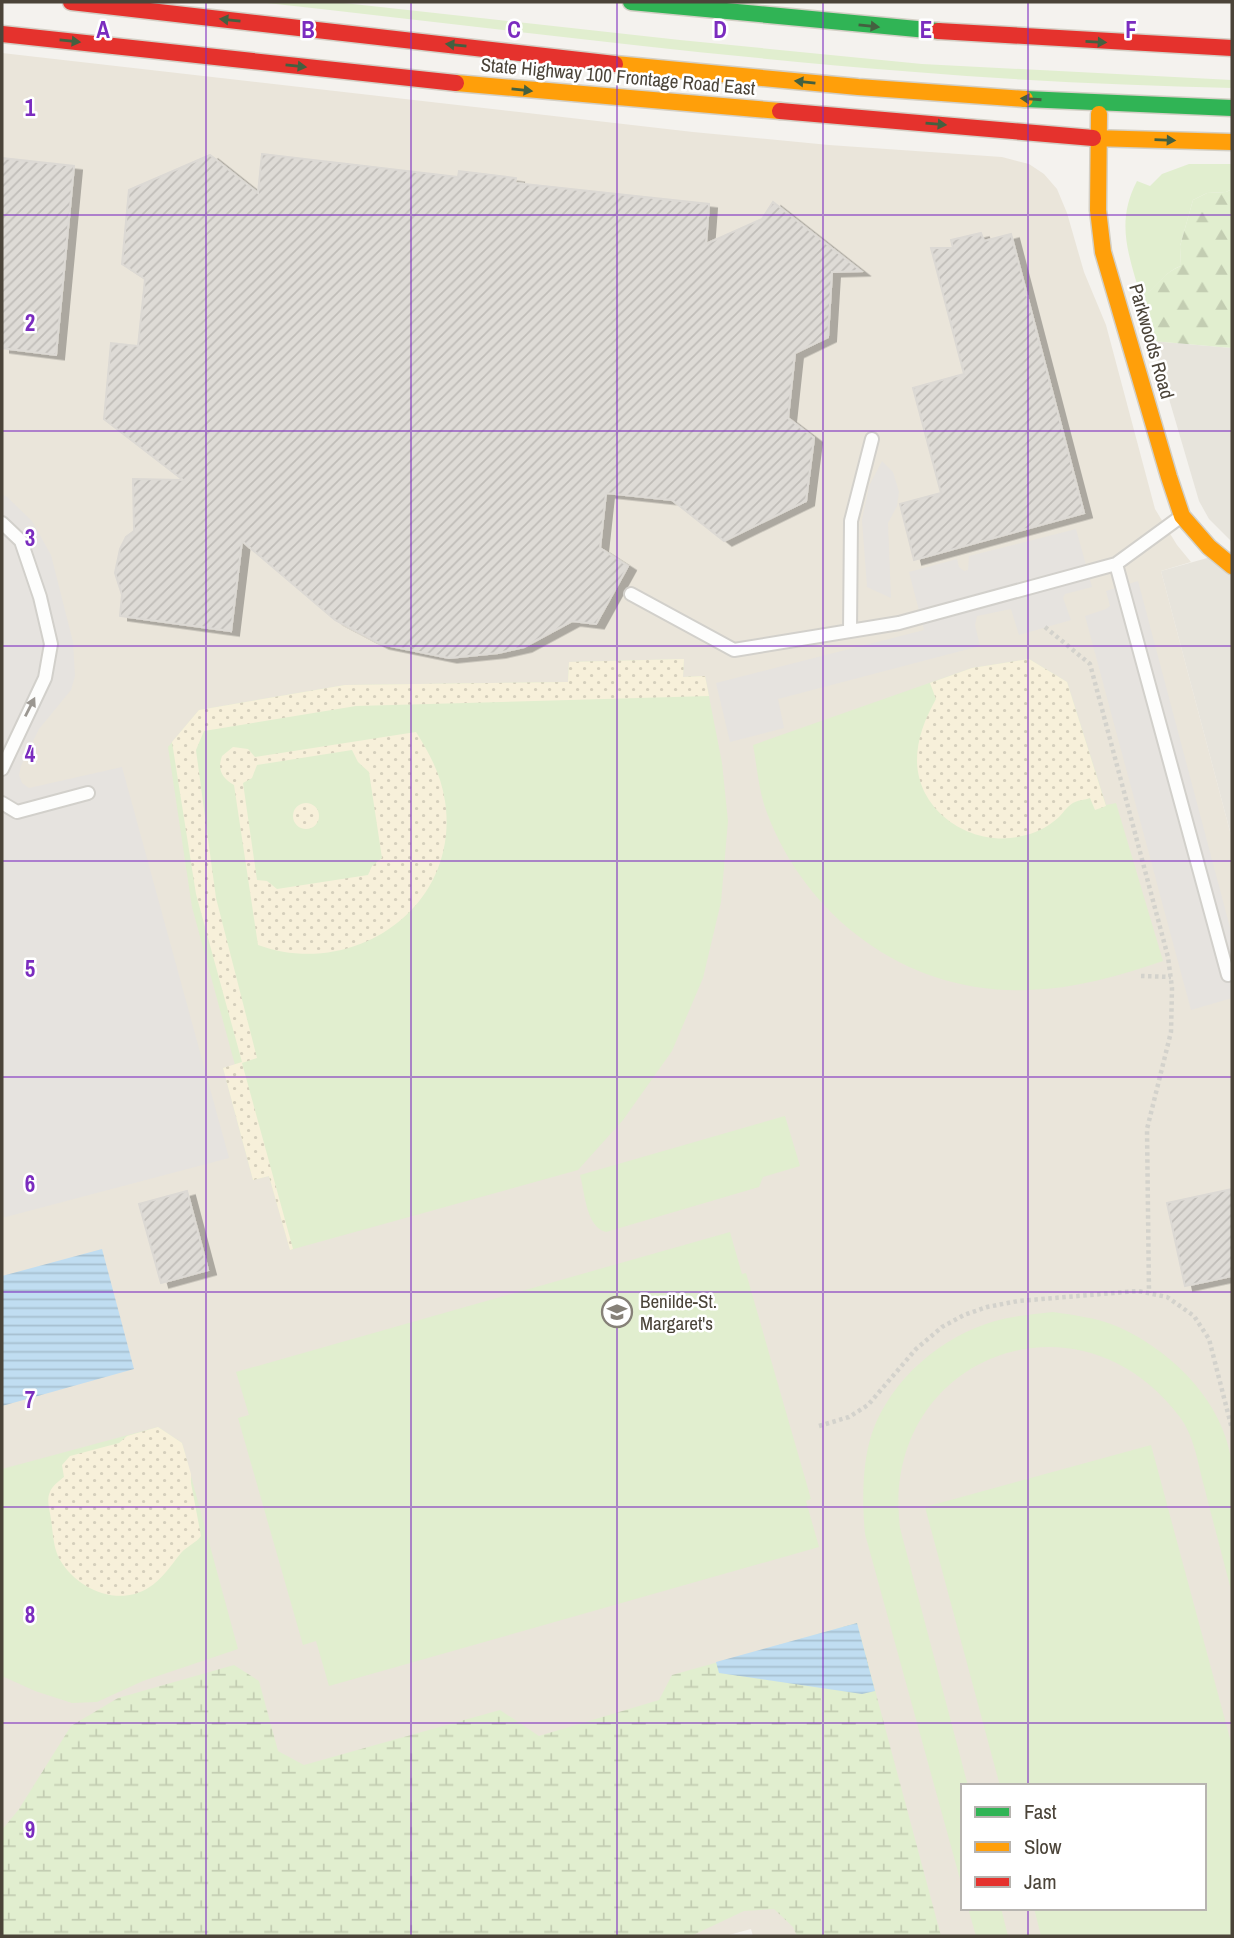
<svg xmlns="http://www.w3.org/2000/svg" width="1234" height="1938" font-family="'Archivo Narrow',sans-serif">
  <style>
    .residential { fill: #e7e4dc }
    .education { fill: #eae5da; fill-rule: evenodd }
    .green { fill: #e1eecf }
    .forest { fill: url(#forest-firs) }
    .wetland { fill: url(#wetland-marsh) }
    .sand { fill: url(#sand-dots); fill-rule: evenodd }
    .parking { fill: #e6e3df }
    .water { fill: url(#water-rules) }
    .building { fill: url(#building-hatch); stroke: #dcd9d4; stroke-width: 2; filter: url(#shadow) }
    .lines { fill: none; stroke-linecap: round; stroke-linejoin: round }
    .lane-casing { stroke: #d2d0cb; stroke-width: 16 }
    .fast-casing { stroke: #d3cfc5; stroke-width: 19 }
    .slow-casing { stroke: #d3cfc5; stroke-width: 19 }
    .jam-casing { stroke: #d3cfc5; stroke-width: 19 }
    .path { stroke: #d3d2cc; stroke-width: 4.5; stroke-dasharray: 3.5 3.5; stroke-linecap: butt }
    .lane { stroke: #fdfdfc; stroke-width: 12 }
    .fast { stroke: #30b455; stroke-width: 16 }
    .slow { stroke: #ff9f0a; stroke-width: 16 }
    .jam { stroke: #e5322d; stroke-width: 16 }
    .oneway { fill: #446040 }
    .oneway2 { fill: #9b9791 }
    .grid { fill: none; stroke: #7b2cbf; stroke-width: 2; stroke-opacity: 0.55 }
    .labels { text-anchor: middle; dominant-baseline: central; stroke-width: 5; stroke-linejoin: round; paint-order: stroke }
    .street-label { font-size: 19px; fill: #4b4439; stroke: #fff }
    .poi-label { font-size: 19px; fill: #4b4439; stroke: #fff; text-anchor: start }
    .grid-label { font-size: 23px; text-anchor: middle; font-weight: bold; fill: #7b2cbf; stroke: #fff; stroke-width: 5; stroke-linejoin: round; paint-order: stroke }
  </style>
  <defs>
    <pattern id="forest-firs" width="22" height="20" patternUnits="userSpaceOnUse" patternTransform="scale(1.75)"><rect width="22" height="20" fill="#e1eecf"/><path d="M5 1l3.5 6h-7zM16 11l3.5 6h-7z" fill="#c3cdb2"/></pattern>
    <pattern id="wetland-marsh" width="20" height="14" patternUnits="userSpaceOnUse" patternTransform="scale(1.75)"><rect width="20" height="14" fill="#e1eecf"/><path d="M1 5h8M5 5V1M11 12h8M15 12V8" fill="none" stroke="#c3cdb2"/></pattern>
    <pattern id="sand-dots" width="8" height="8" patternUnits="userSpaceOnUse" patternTransform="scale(1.75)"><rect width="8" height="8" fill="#f7f0da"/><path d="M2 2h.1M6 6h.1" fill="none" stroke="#d5cfbc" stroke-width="1.8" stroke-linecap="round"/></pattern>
    <pattern id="water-rules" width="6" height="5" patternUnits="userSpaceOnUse" patternTransform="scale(1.75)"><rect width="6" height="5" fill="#c0ddf1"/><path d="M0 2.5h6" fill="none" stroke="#a6bfcf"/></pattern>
    <pattern id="building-hatch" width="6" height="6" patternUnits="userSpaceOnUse" patternTransform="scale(1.75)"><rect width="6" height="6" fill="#dedbd6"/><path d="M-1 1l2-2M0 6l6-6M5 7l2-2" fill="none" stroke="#c0bdb8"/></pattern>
    <filter id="shadow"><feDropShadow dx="8" dy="4.5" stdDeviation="0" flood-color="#0004"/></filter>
  </defs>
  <rect width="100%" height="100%" fill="#f4f2ee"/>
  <path class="residential" d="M1152 341 1232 348V542L1209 519 1199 501Z
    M1232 551V839L1161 571Z"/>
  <path class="education" d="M2 53 693 132 829 145 1002 157 1029 164 1044 174 1057 189 1067 213 1084 272 1106 325 1155 509 1177 545 1191 562 1161 571 1232 839V1936H753L751 1929 725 1936H6L2 1922ZM963 1786H1204V1908H963Z"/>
  <path class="green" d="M258 2H335L680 40 922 64 1232 80V88C1127 85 1021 81 915 72 696 55 477 26 258 2Z
    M1189 164H1232V189L1226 192 1207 193 1193 200 1180 246 1181 266C1163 272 1157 289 1141 298 1129 255 1115 223 1137 181L1150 186 1162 174Z
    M684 659 683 677 705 676 722 763 728 821 721 902 703 978 672 1051 623 1120 578 1170 290 1250 269 1176 253 1180 223 1068 235 1065 192 907 168 747 199 710 345 685 568 682 569 662Z
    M1029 659 1067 682 1106 805 1116 803 1163 961C1119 976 1074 989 1028 990 911 995 808 921 767 813 759 793 757 767 753 745L972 668Z
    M785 1116 800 1166 763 1177 759 1187 606 1232C586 1227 585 1193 580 1175Z
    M730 1232 742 1274 746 1273 811 1499 806 1501 819 1547 329 1686 316 1641 303 1645 238 1418 249 1415 236 1372Z
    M1053 1312C1074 1315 1097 1318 1116 1326 1172 1350 1225 1403 1232 1465 1234 1479 1232 1494 1232 1508 1232 1537 1232 1566 1232 1594 1223 1558 1213 1522 1204 1486 1198 1463 1194 1435 1179 1416 1075 1280 879 1360 900 1528L968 1786H963V1890L865 1534C862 1502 862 1463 872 1433 891 1379 942 1336 995 1321 1014 1316 1034 1314 1053 1312Z
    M158 1427 182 1443 238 1649 143 1681 97 1702 72 1703 35 1691 2 1676V1469Z
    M1151 1445 1232 1746V1936H1041L1034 1908H1204V1786H1000L925 1507Z
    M968 1908H1001L1008 1936H976Z"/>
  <path class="forest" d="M1232 189V348L1152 341 1141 298C1157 288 1162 273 1181 266L1180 246 1193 200 1207 193 1226 192Z"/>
  <path class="wetland" d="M857 1623 941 1936H797L793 1927 774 1909 744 1911 691 1936H2V1830L19 1809 71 1726 118 1698 234 1665 259 1681 278 1751 304 1765 500 1710 539 1736 659 1700 672 1675Z"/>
  <path class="sand" d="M684 659 683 677 705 676 709 696 356 706 204 731 196 750 216 898 257 1058 242 1063 293 1249 290 1250 269 1176 253 1180 223 1068 242 1062 196 894 172 742 199 710 345 685 568 682 569 662Z
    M1029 659 1067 682 1106 806 1095 810 1090 798C1085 800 1079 800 1075 802 1068 805 1064 812 1059 817 1050 825 1039 832 1026 835 977 850 918 815 917 761 917 738 925 719 936 699L930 683 972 668Z
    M416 732C430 754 441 775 445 801 461 907 354 980 258 945L234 785C222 778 217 770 222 756L233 747 248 749 255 757ZM352 750 358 762 369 772 382 858 372 866 368 875 277 889 267 881 257 880 243 783 252 778 257 765Z
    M293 816a13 13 0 1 1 26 0a13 13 0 1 1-26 0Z
    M158 1427 182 1443 191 1474V1483L201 1536C196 1543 187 1546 181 1553 171 1565 162 1580 148 1588 118 1607 77 1589 60 1560 53 1548 53 1532 51 1519 50 1511 46 1500 50 1492 52 1486 59 1481 64 1477L62 1465 70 1456 119 1443 127 1436Z"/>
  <path class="parking" d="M882 461 893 472 899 492 897 506 888 523 891 598 867 587 862 520 869 486Z
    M2 495 6 496 32 521 51 555 73 642 75 676 71 690 39 729 21 766 19 775 22 783 29 788 122 767 229 1158 2 1218Z
    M1076 529 1092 587 1065 594 1063 598 1071 620 1019 635 1011 609 977 616 975 625 980 646 778 699 784 728 730 742 716 683 924 630 909 572 957 559 959 567 964 571 968 570 969 556Z
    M1138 581 1232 935V998L1191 1010 1085 616 1106 609 1110 606 1106 591Z"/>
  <path class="water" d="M102 1249 134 1369 2 1406V1276Z
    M857 1623 875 1691 862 1694 719 1673 716 1662Z"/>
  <path class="building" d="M262 154 458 177 459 171 516 178 515 183 709 204 706 244 762 219 773 202 861 271 832 272 828 337 795 353 788 418 814 438 806 501 724 541 672 500 606 493 600 548 628 566 596 624 572 621 524 647 498 653 449 658 381 644 335 620 242 541 231 631 120 616 122 595 115 573 120 549 126 537 134 531 133 479 183 480 104 419 111 343 138 346 145 279 122 264 129 190 210 155 258 193Z
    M2 158 74 166 56 355 2 348Z
    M981 233 984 241 1011 234 1084 513 914 560 900 504 941 493 913 388 964 374 931 248H953L951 240Z
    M1232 1189V1276L1185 1286 1167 1203Z
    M187 1191 208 1270 161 1283 139 1204Z"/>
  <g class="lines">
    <g class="lane-casing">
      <path id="lane" d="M2 523 21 541 40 597 51 644 45 678 2 769
        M1116 564 1228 975
        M631 594 734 650 899 623 1116 564 1179 518
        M850 631 851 521 872 439
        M2 803 17 812 88 793"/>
    </g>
    <g class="fast-casing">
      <path id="fast" d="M631 2 938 31
        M1025 99 1232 108"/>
    </g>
    <g class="slow-casing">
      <path id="slow" d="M615 64 858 87 1025 99
        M456 83 780 111
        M1099 114 1098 210 1103 252 1169 477 1182 516 1209 547 1232 566
        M1093 138 1232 142"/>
    </g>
    <g class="jam-casing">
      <path id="jam" d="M71 2 615 64
        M938 31 1232 48
        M2 34 456 83
        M780 111 1093 138"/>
    </g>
    <path class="path" d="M1045 627 1090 664 1168 957 1172 988 1171 1032 1147 1129 1149 1293
      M1141 976 1171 977
      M819 1426 849 1417 868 1405 916 1349 942 1327 964 1315 987 1307 1018 1301 1138 1291 1167 1297 1194 1316 1209 1339 1232 1429"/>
    <use href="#lane" class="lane"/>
    <use href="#fast" class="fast"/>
    <use href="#slow" class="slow"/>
    <use href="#jam" class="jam"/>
  </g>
  <defs><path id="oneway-solid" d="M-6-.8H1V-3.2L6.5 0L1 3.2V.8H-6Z" transform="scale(1.75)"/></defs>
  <g class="oneway">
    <use href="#oneway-solid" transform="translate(230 20) rotate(-174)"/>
    <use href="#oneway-solid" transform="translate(869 26) rotate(6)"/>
    <use href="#oneway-solid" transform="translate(70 41) rotate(6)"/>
    <use href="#oneway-solid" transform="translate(1096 42) rotate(3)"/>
    <use href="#oneway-solid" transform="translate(456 45) rotate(-174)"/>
    <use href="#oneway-solid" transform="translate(296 66) rotate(6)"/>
    <use href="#oneway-solid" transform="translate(805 82) rotate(-174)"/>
    <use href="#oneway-solid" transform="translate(522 90) rotate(6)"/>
    <use href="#oneway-solid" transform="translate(1031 99) rotate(-176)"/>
    <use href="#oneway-solid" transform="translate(936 124) rotate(5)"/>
    <use href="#oneway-solid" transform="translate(1165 140) rotate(2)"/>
  </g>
  <use class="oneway2" href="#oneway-solid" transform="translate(30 707) rotate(-63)"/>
  <path class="grid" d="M206 2V1936M411 2V1936M617 2V1936M823 2V1936M1028 2V1786M2 215H1232M2 431H1232M2 646H1232M2 861H1232M2 1077H1232M2 1292H1232M2 1507H1232M2 1723H1232M1028 1908V1936"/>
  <defs>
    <g id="school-ring" transform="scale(1.575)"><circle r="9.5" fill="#fff" stroke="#868178" stroke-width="1.5"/><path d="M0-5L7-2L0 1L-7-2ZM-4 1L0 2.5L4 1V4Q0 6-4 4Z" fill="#868178"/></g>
  </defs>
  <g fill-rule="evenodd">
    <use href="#school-ring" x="617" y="1312"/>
  </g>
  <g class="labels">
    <g class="street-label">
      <text transform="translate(618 76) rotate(5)">State Highway 100 Frontage Road East</text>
      <text transform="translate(1152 341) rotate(74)">Parkwoods Road</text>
    </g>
    <g class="poi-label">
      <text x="640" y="1301">Benilde-St.<tspan x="640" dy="22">Margaret's</tspan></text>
    </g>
  </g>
  <g class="grid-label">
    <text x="103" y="38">A</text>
    <text x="308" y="38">B</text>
    <text x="514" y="38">C</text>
    <text x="720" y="38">D</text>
    <text x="926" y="38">E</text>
    <text x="1131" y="38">F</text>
    <text x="30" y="116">1</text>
    <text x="30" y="331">2</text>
    <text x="30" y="546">3</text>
    <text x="30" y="762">4</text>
    <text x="30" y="977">5</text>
    <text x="30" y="1192">6</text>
    <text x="30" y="1408">7</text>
    <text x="30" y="1623">8</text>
    <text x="30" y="1838">9</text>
  </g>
  <rect width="1234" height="1938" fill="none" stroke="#4b4439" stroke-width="7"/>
  <rect x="961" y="1784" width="245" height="126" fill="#ffffff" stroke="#b7b4b0" stroke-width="2"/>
  <rect x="975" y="1807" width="35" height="10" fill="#30b455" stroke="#b7b4b0" stroke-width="2"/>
  <text x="1024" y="1819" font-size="21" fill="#4b4439">Fast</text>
  <rect x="975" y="1842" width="35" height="10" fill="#ff9f0a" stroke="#b7b4b0" stroke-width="2"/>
  <text x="1024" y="1854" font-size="21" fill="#4b4439">Slow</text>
  <rect x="975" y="1877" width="35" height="10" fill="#e5322d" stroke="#b7b4b0" stroke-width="2"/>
  <text x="1024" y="1889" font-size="21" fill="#4b4439">Jam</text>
</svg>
